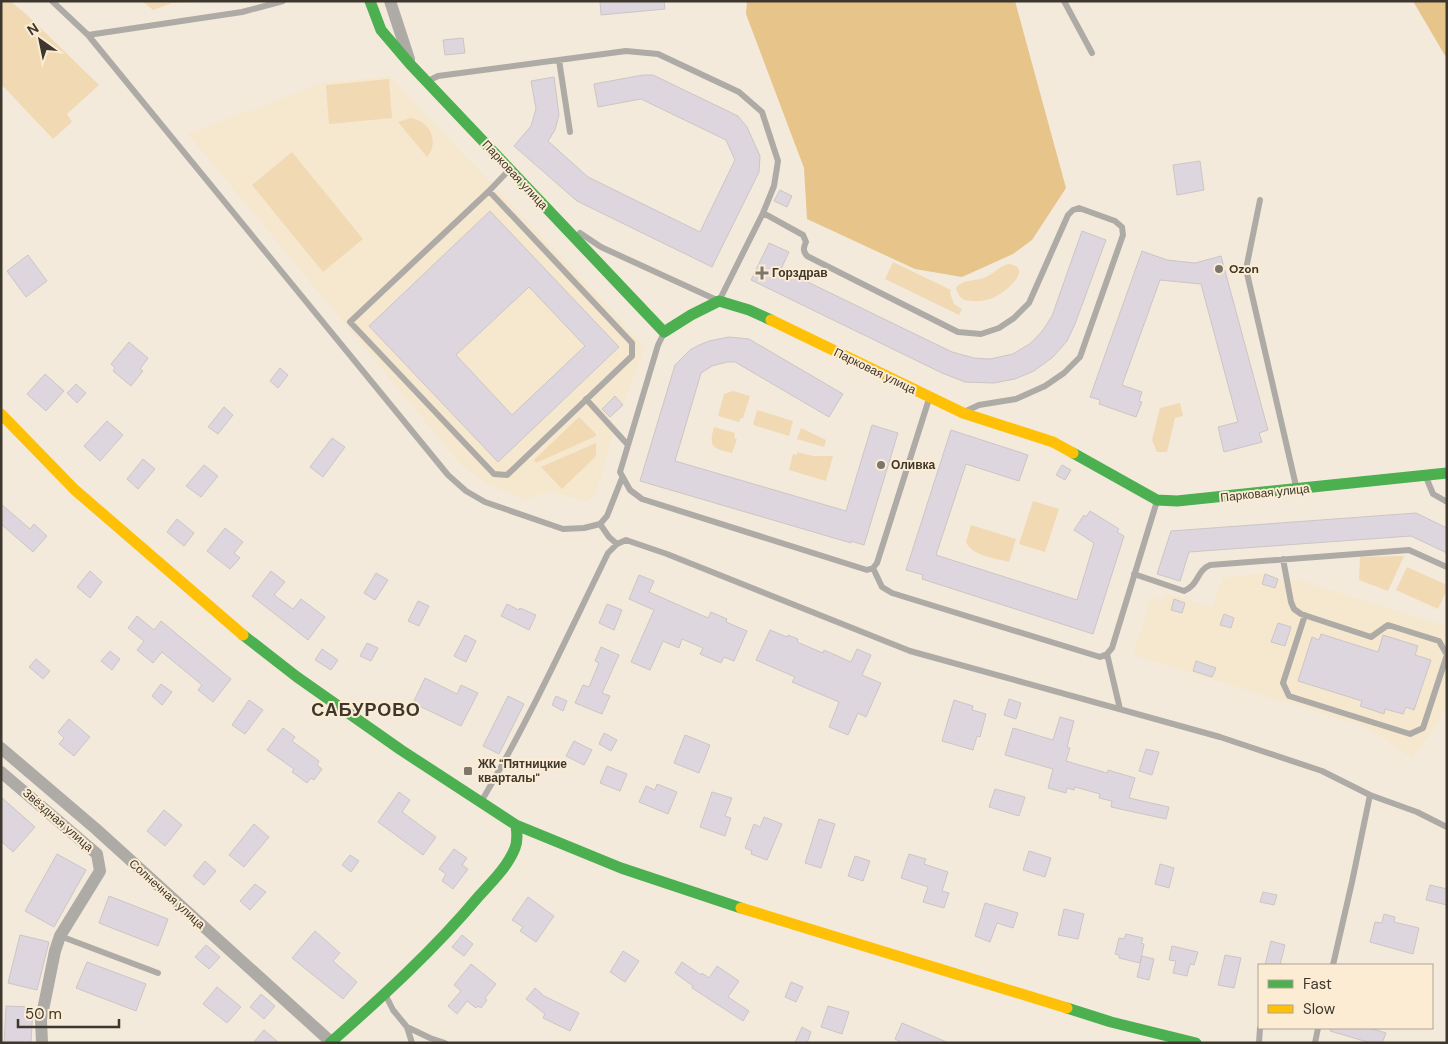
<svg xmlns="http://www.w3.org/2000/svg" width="1448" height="1044" font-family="'DM Sans',sans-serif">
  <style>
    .built { fill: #f6e7cf }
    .green { fill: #f1d9b4 }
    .forest { fill: #e6c48a }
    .building { fill: #ddd6de; stroke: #cbc6c5; fill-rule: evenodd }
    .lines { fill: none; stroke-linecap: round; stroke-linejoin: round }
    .lane { stroke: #aeaba6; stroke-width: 6 }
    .street { stroke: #aeaba6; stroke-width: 12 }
    .fast { stroke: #4caf50; stroke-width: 11 }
    .slow { stroke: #ffc107; stroke-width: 11 }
    .poi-dot { fill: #7d766a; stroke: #fcecd3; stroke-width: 2 }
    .labels { text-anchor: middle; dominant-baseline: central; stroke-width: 4; stroke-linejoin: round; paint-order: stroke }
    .street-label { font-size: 12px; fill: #3d372d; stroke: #fcecd3 }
    .poi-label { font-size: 12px; font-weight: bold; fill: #3d372d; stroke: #fcecd3; text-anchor: start }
    .district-label { font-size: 18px; font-weight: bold; letter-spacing: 1px; fill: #3d372d; stroke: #fcecd3 }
  </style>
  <rect width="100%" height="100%" fill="#f3eadc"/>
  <path class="built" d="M390 76 645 347 623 405 609 418 619 429 612 436 596 494 587 502 547 491 526 500 485 483 462 466 188 134 322 83Z
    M1267 573 1280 580H1298L1447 626V699L1440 720 1412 758 1366 727 1133 655 1151 597 1162 601 1165 593 1213 607 1222 578Z"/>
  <path class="green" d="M1 1H10L26 14 99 85 67 114 72 122 53 139 1 84Z
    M142 1H213L172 3 153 10Z
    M389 79 392 118 329 124 326 85Z
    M411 118C430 121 440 142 427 157L398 122Z
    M292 152 363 239 323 272 252 185Z
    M893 262 951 290 950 293 954 304 962 309 959 315 885 279Z
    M1008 264C1035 267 1006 292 995 297 988 300 981 302 972 301 963 301 958 297 956 288 964 278 976 282 986 277 994 273 999 267 1008 264Z
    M733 391 750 396 743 418H741L739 422 718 416 724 394Z
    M1180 403 1183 416 1175 418 1167 452H1157L1152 440 1160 408Z
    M757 410 793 421 789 436 753 425Z
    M579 417 596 434V436L536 463 534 460Z
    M714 427 735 433 734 438 737 439 732 453C713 448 708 448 714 427Z
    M801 428 826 440 824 447 797 439Z
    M596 443V456L562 489 541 467Z
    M797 452 813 456H833L826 481 789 470 793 454 797 455Z
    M1033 501 1059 509 1045 552 1019 544Z
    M971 525 1016 539 1009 562C995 558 972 556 966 542Z
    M1404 556 1388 591 1359 580 1360 557Z
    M1407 567 1447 585V590L1438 609 1396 590Z"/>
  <path class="forest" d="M747 1H1015L1066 188 1032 240 1013 254 962 277 915 269 807 219 804 168 746 14Z
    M1413 1H1447V59Z"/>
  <path class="building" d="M600 1H664L665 9 601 15Z
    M463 38 465 53 445 55 443 40Z
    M643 75H653L738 116 747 127 760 156 759 172 712 267 577 201 514 146 531 126 536 109 531 81 554 77 559 115 555 130 548 141 588 177 700 232 735 160 726 140 641 99 598 107 594 84Z
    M1200 161 1204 190 1177 195 1173 165Z
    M780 190 792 196 787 207 774 201Z
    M490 211 619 347 498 462 369 326ZM529 287 585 346 512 415 456 355Z
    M1082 231 1106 240 1075 324 1067 341 1053 357 1034 371 1015 379 994 383 965 382 942 373 751 280 769 243 789 252 781 269 952 352 974 358 990 359 1013 354 1031 343 1043 330 1052 316Z
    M1142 251 1167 260 1195 263 1221 256 1268 430 1259 433 1262 442 1224 452 1218 427 1238 422 1201 284 1160 280 1122 385 1142 392 1139 401 1142 402 1136 417 1099 404 1100 400 1090 397Z
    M28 255 47 281 26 297 7 271Z
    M729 337 749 339 843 394 829 417 735 362H727L712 366 701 373 675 461 846 511 872 425 898 433 864 545 851 541V543L640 481 675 365 690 350 699 345 709 341Z
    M129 342 148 358 140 369 143 371 131 386 113 371 115 368 111 364Z
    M280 368 288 375 278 388 270 381Z
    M45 374 64 391 46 411 27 394Z
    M76 384 86 393 77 403 67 393Z
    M615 396 623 405 610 417 602 409Z
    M224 407 233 415 218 434 208 427Z
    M107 421 123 435 100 461 84 446Z
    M951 430 1028 455 1019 481 966 464 936 555 1077 600 1094 543 1074 530 1084 515 1086 517 1090 511 1119 529 1117 532 1124 536 1093 634 922 579 923 575 906 570Z
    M332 438 345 447 323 477 310 467Z
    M143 459 155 469 138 489 127 479Z
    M204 465 218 476 201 497 186 486Z
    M1062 465 1071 470 1065 480 1056 475Z
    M1 504 30 529 34 524 47 536 33 552 1 524Z
    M1416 513 1447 528V553L1411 536 1355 540 1189 552 1180 581 1157 574 1171 531Z
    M177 519 194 533 184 546 167 532Z
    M225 528 243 542 234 553 240 558 230 569 207 551Z
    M90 571 102 582 90 598 77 587Z
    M271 571 285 582 274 595 293 609 301 599 325 617 308 640 252 596Z
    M376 573 388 580 375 600 364 593Z
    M1265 574 1278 579 1275 588 1262 584Z
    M639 575 654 581 649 592 708 618 711 612 727 619 726 622 747 631 734 661 724 657 721 663 700 654 703 648 682 639 679 648 663 641 650 670 631 662 654 610 629 599Z
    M1174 599 1185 603 1182 613 1171 610Z
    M418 601 429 606 419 626 408 621Z
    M507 604 519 610 520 608 536 615 529 630 501 616Z
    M607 604 622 610 614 630 599 623Z
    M1224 614 1234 618 1231 628 1220 625Z
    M137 616 154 630 161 621 231 679 213 702 198 690 202 685 162 652 153 663 137 650 144 641 128 628Z
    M1278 623 1291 627 1285 646 1271 642Z
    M770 630 787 637 788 635 798 639 797 642 823 653 824 650 851 662 857 649 871 655 862 675 881 683 866 717 858 713 848 735 829 727 839 702 792 682 795 677 756 660Z
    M1321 634 1378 652 1383 635 1418 646 1415 655 1431 660 1414 710 1406 707 1403 714 1385 709 1384 714 1360 706 1362 701 1298 681 1312 637 1319 640Z
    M465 635 476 641 466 662 454 656Z
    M367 643 378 648 371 661 360 656Z
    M601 647 619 655 602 693 610 696 602 714 575 703 583 685 589 687 599 663 595 661Z
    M322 649 338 660 331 670 315 660Z
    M110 651 120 659 112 670 101 661Z
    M36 659 50 671 43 679 29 667Z
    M1196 661 1216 668 1212 677 1193 671Z
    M425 678 457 694 461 685 478 693 461 726 413 703Z
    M161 684 172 692 162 705 152 696Z
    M508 696 524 704 499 754 483 746Z
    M556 696 567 701 563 711 552 705Z
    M1009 699 1021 703 1016 719 1004 715Z
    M249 700 263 710 245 734 232 725Z
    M954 700 973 706 972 710 986 714 980 737 977 736 973 750 942 741Z
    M1060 717 1074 721 1067 747 1070 748 1066 761 1107 773 1108 770 1135 778 1129 798 1169 807 1166 819 1111 807 1112 801 1099 798 1100 794 1075 787 1074 790 1067 788 1066 793 1048 788 1053 769 1005 755 1013 728 1053 740Z
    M69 719 90 737 74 756 59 744 64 738 58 732Z
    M283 728 295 737 292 741 319 761 317 765 322 769 314 780 311 778 307 783 292 772 294 769 267 750Z
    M604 733 617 740 611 751 599 744Z
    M685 735 710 745 699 773 674 763Z
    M574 741 592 750 584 765 566 756Z
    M1146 749 1159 752 1152 775 1139 771Z
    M607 766 627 774 620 791 600 783Z
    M657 784 677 792 668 814 639 802 646 786 655 790Z
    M995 789 1025 797 1019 816 989 807Z
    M399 792 410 800 402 812 436 837 423 855 378 822Z
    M712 792 732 798 725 816 731 818 725 836 700 827Z
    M1 797 35 827 13 852 1 841Z
    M164 810 182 825 165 846 147 831Z
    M764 817 782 824 767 860 751 854 752 851 745 848 754 824 760 827Z
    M819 819 835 824 821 868 805 863Z
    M254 824 269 837 244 867 229 855Z
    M454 849 467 858 462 865 468 869 453 889 442 881 446 874 439 869Z
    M1029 851 1051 858 1045 877 1023 870Z
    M57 854 86 870 54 927 25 911Z
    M909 854 926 859 924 864 948 872 942 891 949 893 944 908 923 902 928 887 901 878Z
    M350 855 359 861 351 872 342 865Z
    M855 856 870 861 863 881 848 876Z
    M205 861 216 871 204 885 193 876Z
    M1160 864 1174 868 1169 888 1155 884Z
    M255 884 266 892 250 910 240 901Z
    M1430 885 1447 889V905L1426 900Z
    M1263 892 1277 895 1274 905 1260 902Z
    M109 896 168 919 158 946 99 923Z
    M528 897 554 916 536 942 520 931 523 927 512 920Z
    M985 903 1018 913 1013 928 997 923 990 942 975 936Z
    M1064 909 1084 914 1078 939 1058 935Z
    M1384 914 1395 917 1394 922 1419 928 1413 954 1370 942 1375 922 1382 923Z
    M315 931 340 953 333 961 357 982 343 999 292 958Z
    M1126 934 1143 938 1141 943 1144 944 1140 963 1119 958V955L1115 954 1119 938 1124 939Z
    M20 935 49 942 37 990 8 983Z
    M462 935 473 944 464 956 452 947Z
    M1271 941 1285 945 1280 965H1265Z
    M206 945 220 957 209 969 195 957Z
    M1172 946 1198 952 1194 965 1190 964 1187 976 1173 973 1176 961 1169 960Z
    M623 951 639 961 625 982 610 972Z
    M1225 955 1241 958 1234 988 1218 985Z
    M1142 956 1154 959 1149 980 1137 977Z
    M87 962 146 984 136 1011 76 988Z
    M682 962 701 975 702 973 709 978 717 966 739 981 728 997 749 1011 743 1021 692 988 693 986 675 973Z
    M471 964 496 984 485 998 487 1000 481 1008 478 1006 476 1008 467 1001 457 1014 448 1006 461 991 454 985Z
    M791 982 803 987 796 1002 785 997Z
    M217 987 241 1007 227 1023 203 1004Z
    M535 988 544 996 579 1013 570 1031 543 1018 545 1014 526 999Z
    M261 994 275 1006 264 1019 250 1007Z
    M6 1006 33 1007 31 1043H4Z
    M828 1006 849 1012 842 1034 821 1027Z
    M902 1023 949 1043H903L895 1039Z
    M802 1027 811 1032 807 1043H795Z
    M1331 1028H1370L1386 1033 1382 1043H1371L1330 1031Z
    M264 1030 279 1043H253Z"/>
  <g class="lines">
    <path class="lane" d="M52 1 88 35 448 475 466 491 485 502 563 529 584 528 600 524 607 516 622 478
      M1064 1 1092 53
      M88 35 242 12 283 1
      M559 60 570 132
      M428 81 438 76 626 51 658 54 739 92 762 112 778 161 774 186 763 213 719 301 601 247 580 233
      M489 191 632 343V356L507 475 494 474 350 322 489 191 509 170
      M1260 200 1246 269 1296 486
      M763 213 803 235 806 242C803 248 803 251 807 256L958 332 981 334 999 328 1014 318 1029 303 1068 215 1073 210 1079 208 1115 221 1122 227 1123 235 1080 357 1064 373 1045 386 1016 399 979 405 966 411
      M664 333 658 345 620 472 630 490 642 499 867 570 873 568 877 563 929 399
      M586 399 628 445
      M1426 477 1433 494 1447 502
      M600 524 609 537 617 544
      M1283 559 1291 602 1294 609 1301 614 1371 637 1388 625 1439 641 1447 655 1423 728 1410 734 1289 696 1283 683 1305 615
      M873 568 882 587 892 593 1100 657 1107 654 1112 648 1157 501
      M1134 574 1184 591C1199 585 1196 571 1210 565L1409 550 1447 567
      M1107 654 1120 709
      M481 802C528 722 567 637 608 553L617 544 626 540 667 554 910 651 1220 737 1322 771 1370 795 1417 812 1447 827
      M60 936 158 973
      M1333 965 1352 882 1370 795
      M385 994 393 1010 407 1027 412 1043
      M407 1027 430 1038 445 1043
      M1259 1043 1260 1028
      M1315 1043 1318 1028"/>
    <path class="street" d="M390 1 409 59
      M1 748 96 829 331 1042
      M1 772 97 854 100 871 60 936 55 951 41 1020 42 1043"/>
    <path class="fast" d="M370 1 381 30 410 64 664 332 691 315 719 301 749 310 771 320
      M1073 453 1157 500 1177 501 1447 473
      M243 635 297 677 401 750 516 825 621 868 741 908
      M1067 1008 1111 1022 1196 1043
      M330 1043C382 997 434 950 479 896 492 882 508 866 515 848 518 840 517 833 516 825"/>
    <path class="slow" d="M771 320 963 413 1053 442 1073 453
      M1 414 75 490 243 635
      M741 908 1067 1008"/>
  </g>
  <g class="poi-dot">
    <circle cx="1219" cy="269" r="5"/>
    <path d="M759.5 265.5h5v5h5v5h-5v5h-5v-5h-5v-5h5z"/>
    <circle cx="881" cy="465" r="5"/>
    <rect x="463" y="766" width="10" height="10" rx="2.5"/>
  </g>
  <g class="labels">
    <g class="street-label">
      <text transform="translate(515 175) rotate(47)">Парковая улица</text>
      <text transform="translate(875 371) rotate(26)">Парковая улица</text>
      <text transform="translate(1265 493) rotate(-6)">Парковая улица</text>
      <text transform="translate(58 820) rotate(41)">Звёздная улица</text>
      <text transform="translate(167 894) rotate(42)">Солнечная улица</text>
    </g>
    <g class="poi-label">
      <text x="1229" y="269">Ozon</text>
      <text x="772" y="273">Горздрав</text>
      <text x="891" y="465">Оливка</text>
      <text x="478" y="764">ЖК "Пятницкие<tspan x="478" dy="14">кварталы"</tspan></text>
    </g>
    <g class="district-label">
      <text x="366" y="710">САБУРОВО</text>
    </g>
  </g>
  <rect width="1448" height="1044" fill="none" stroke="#3d372d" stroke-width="5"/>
  <rect x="1258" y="964" width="175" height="65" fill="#fcecd3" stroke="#b0a491"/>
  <rect x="1268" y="980" width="25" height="8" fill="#4caf50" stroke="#b0a491"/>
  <text x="1303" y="989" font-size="15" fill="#3d372d">Fast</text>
  <rect x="1268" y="1005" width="25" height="8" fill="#ffc107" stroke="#b0a491"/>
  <text x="1303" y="1014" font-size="15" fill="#3d372d">Slow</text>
  <g transform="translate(40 40) rotate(327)" stroke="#fcecd3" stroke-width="4" paint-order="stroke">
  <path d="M0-4L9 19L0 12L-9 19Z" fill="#3d372d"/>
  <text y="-8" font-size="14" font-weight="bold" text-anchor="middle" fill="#3d372d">N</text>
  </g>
  <path d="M18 1019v8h101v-8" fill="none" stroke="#3d372d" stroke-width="2.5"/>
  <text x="25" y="1019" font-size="15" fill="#3d372d" stroke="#fcecd3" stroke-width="4" paint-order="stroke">50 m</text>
</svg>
